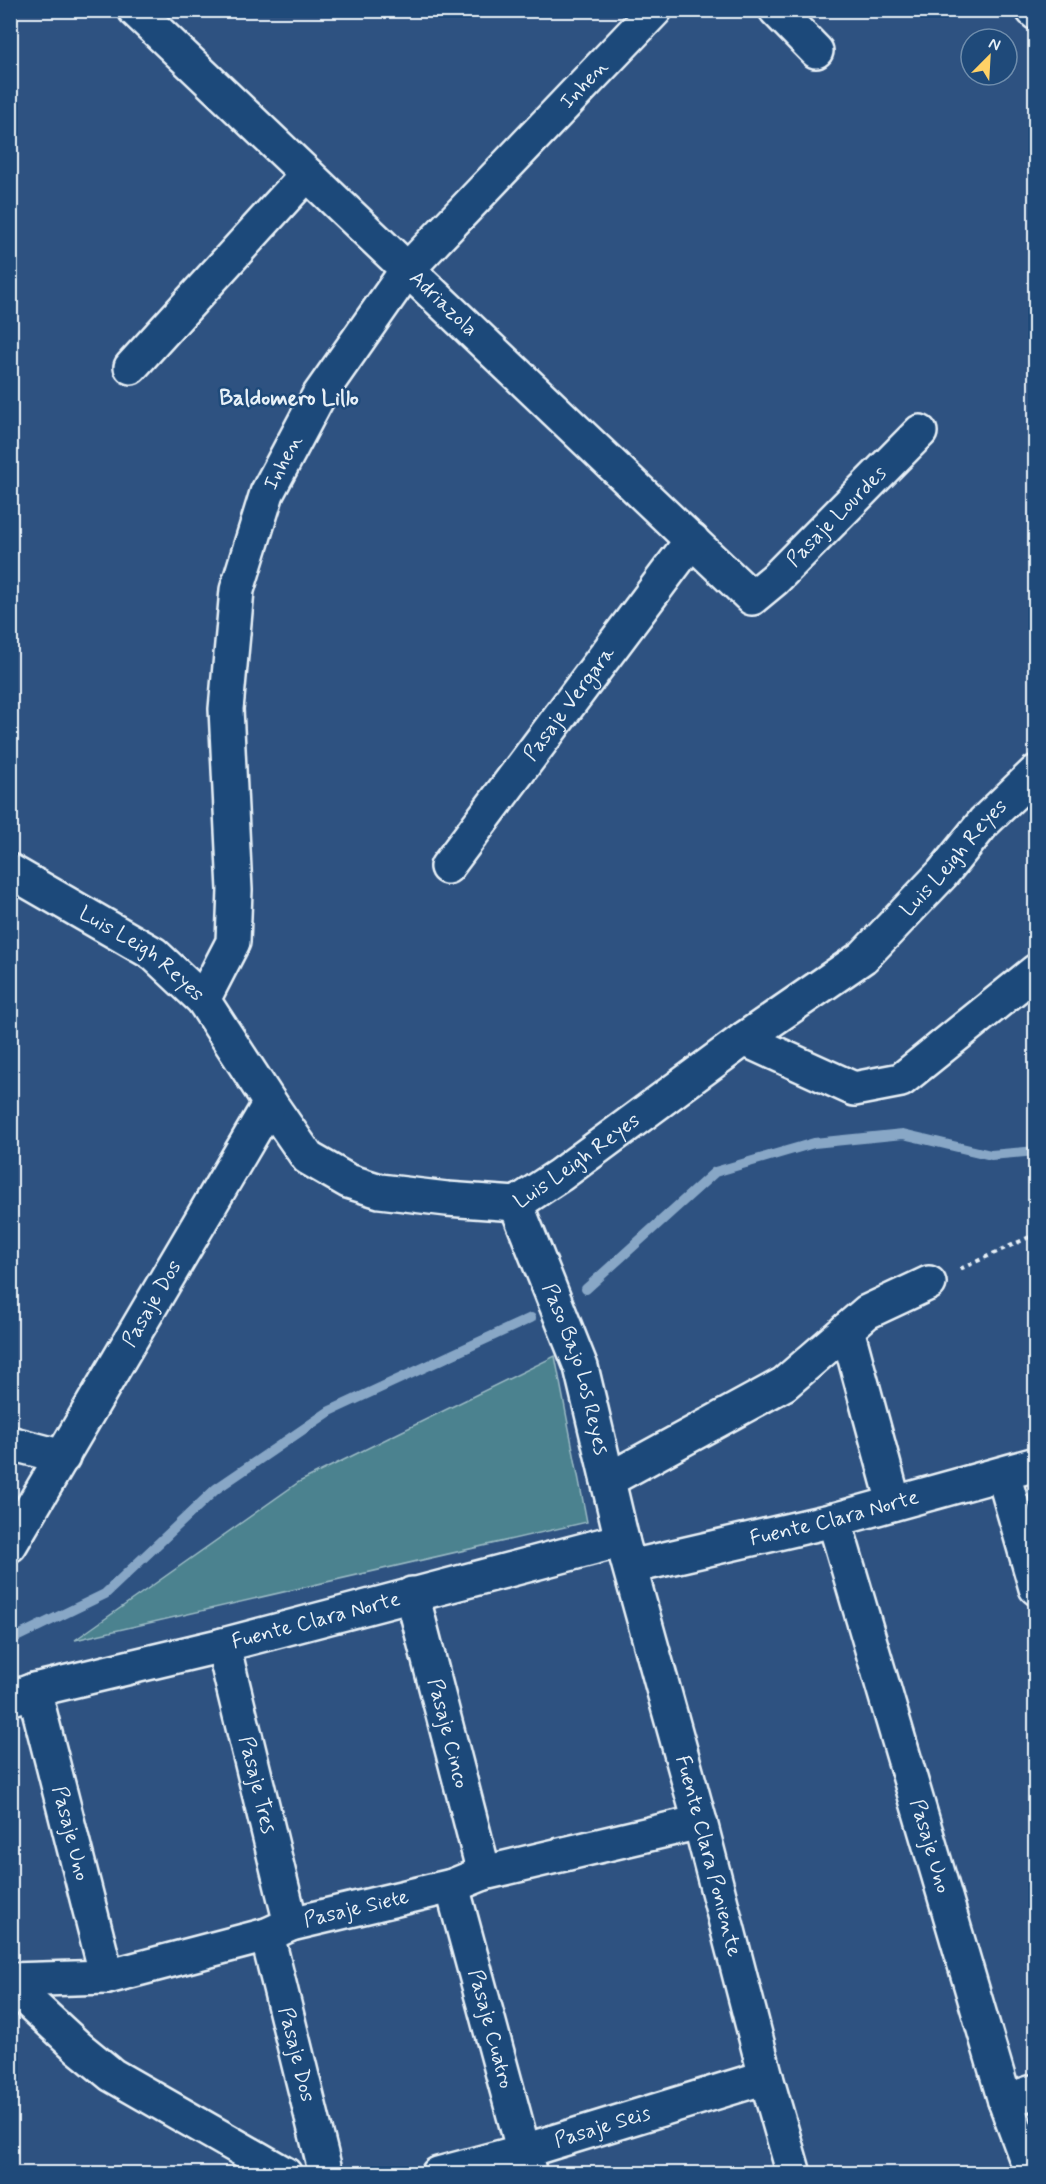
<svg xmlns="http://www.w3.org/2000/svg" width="1046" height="2184" font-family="Mynerve,sans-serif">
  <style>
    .green { fill: #4c828f; stroke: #9abac4; stroke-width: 1.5 }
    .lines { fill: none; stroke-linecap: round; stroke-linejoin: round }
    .stream { stroke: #88a7c6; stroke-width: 10 }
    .street-casing { stroke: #e8f1f8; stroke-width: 38 }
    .path { stroke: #e8f1f8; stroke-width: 4; stroke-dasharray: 4.5 4.5; stroke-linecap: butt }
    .street { stroke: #1f4a7a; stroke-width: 33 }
    .labels { text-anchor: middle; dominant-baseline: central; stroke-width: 5; stroke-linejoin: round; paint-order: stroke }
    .street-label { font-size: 21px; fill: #e8f1f8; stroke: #1f4a7a }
    .neighbourhood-label { font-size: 22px; font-weight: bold; fill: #e8f1f8; stroke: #1f4a7a }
  </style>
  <rect width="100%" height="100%" fill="#2e5281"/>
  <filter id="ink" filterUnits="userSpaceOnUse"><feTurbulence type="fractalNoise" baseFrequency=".0167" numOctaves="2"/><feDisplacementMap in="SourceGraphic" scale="12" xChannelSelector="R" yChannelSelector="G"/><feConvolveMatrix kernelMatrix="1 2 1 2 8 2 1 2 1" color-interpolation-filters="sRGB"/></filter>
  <g filter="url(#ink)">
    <path class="green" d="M555 1356 587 1522 75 1640 299 1482Z"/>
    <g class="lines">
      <path class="stream" d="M586 1289 715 1172 814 1143 903 1134 991 1155 1036 1151
        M10 1640 105 1594 216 1489 330 1411 531 1318"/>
      <g class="street-casing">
        <g id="street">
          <path id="s1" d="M135 10 752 598 775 579 920 432"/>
          <path d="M776 10 816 51"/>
          <path d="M1033 10 1036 13"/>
          <path d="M131 367 307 174"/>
          <path id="s2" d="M447 867 692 540"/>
          <path id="s3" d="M10 871 154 954 203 1000 270 1103 308 1158 348 1181 380 1191 447 1199 516 1204 560 1175 744 1039 863 957 942 874 984 822 1036 772"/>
          <path id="s4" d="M203 1000 233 942 235 890 226 709 237 590 267 493 318 397 407 270 655 10"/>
          <path d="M744 1039 854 1089 901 1080 1036 971"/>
          <path id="s5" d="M516 1204 581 1367 622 1540 700 1822 766 2077 794 2174"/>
          <path d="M847 1329 894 1503"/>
          <path d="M10 1443 63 1457"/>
          <path d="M1003 1474 1036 1588"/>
          <path d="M608 1480 784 1384 867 1312 929 1283"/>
          <path id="s6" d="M834 1520 1005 2101 1032 2174"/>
          <path id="s7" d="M10 1545 270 1103"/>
          <path id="s8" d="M630 1567 834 1520 1036 1464"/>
          <path id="s9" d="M412 1594 484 1873"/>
          <path id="s10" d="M223 1645 291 1924"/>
          <path id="s11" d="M34 1690 107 1977"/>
          <path id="s12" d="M10 1699 34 1690 223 1645 622 1540"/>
          <path id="s13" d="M452 1886 529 2171"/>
          <path id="s14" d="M267 1935 326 2174"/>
          <path id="s15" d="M10 1980 107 1977 267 1935 291 1924 452 1886 484 1873 700 1822"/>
          <path d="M10 1984 79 2048 112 2075 285 2174"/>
          <path d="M1005 2101 1036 2091"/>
          <path id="s16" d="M438 2174 524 2151 766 2077"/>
        </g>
      </g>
      <path class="path" d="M960 1269 1036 1234"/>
      <use href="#street" class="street"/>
    </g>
  </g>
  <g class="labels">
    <g class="street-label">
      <text stroke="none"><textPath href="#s4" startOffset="1040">Inhen</textPath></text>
      <text stroke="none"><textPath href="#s1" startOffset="426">Adriazola</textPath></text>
      <text stroke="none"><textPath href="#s4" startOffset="554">Inhen</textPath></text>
      <text stroke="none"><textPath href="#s1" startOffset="970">Pasaje Lourdes</textPath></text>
      <text stroke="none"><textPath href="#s2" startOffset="204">Pasaje Vergara</textPath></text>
      <text stroke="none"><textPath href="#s3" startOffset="1200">Luis Leigh Reyes</textPath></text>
      <text stroke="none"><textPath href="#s3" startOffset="156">Luis Leigh Reyes</textPath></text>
      <text stroke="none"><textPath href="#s3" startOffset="714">Luis Leigh Reyes</textPath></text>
      <text stroke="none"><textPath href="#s7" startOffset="280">Pasaje Dos</textPath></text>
      <text stroke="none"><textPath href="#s5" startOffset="176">Paso Bajo Los Reyes</textPath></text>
      <text stroke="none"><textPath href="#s8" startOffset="210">Fuente Clara Norte</textPath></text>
      <text stroke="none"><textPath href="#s12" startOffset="316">Fuente Clara Norte</textPath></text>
      <text stroke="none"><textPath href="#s9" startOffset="144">Pasaje Cinco</textPath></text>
      <text stroke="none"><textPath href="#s10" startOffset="144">Pasaje Tres</textPath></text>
      <text stroke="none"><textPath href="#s11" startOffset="148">Pasaje Uno</textPath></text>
      <text stroke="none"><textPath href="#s6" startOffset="340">Pasaje Uno</textPath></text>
      <text stroke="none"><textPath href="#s5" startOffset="681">Fuente Clara Poniente</textPath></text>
      <text stroke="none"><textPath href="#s15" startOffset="356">Pasaje Siete</textPath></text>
      <text stroke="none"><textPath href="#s13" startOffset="148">Pasaje Cuatro</textPath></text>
      <text stroke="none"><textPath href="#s14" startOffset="123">Pasaje Dos</textPath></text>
      <text stroke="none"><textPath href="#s16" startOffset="171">Pasaje Seis</textPath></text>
    </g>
    <g class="neighbourhood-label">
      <text x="289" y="399">Baldomero Lillo</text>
    </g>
  </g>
  <rect width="1046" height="2184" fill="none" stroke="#1f4a7a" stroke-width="36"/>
  <rect x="18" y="18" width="1010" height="2148" fill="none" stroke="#e8f1f8" stroke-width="2" filter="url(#ink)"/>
  <g transform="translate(989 57) rotate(24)"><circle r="28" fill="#1f4a7a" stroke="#6f8dac" stroke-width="1.5"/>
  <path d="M0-4.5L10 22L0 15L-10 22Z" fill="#ffd166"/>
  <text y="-9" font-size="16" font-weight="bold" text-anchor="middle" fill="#e8f1f8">N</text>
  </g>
</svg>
